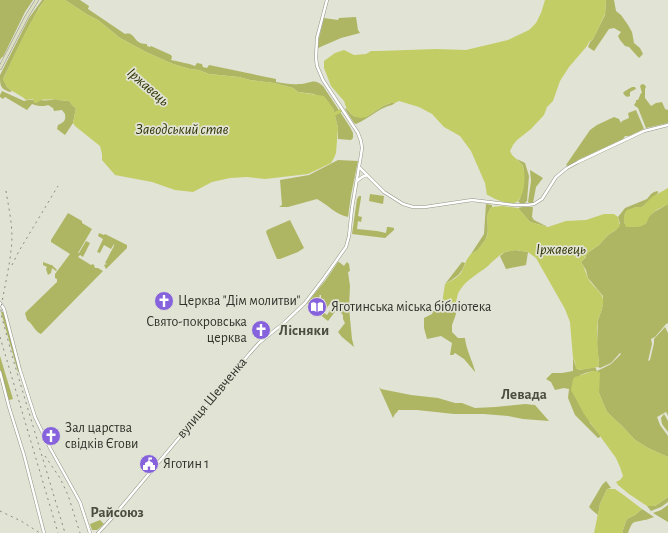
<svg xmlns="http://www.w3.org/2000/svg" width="668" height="533" font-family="'Alegreya Sans',sans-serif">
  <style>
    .green { fill: #aeb664 }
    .water { fill: #c3cd65 }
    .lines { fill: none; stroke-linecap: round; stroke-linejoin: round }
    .river { stroke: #c3cd65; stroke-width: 3.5 }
    .tertiary-casing { stroke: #939587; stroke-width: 3.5 }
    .secondary-casing { stroke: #939587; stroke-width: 4 }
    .tertiary { stroke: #fff; stroke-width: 2.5 }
    .secondary { stroke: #dcdec3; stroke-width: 3 }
    .rail { stroke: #8a8b81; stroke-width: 1; stroke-dasharray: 2 4; stroke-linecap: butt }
    .labels { text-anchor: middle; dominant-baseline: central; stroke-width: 3.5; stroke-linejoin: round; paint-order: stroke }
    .poi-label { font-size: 14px; fill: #30302b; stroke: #e1e3d4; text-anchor: start }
    .street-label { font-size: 14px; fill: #30302b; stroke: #e1e3d4 }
    .water-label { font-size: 15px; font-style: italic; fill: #2f3204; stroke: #e1e3d4 }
    .neighbourhood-label { font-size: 15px; font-weight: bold; fill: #4b4d40; stroke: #e1e3d4 }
  </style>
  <rect width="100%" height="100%" fill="#e1e3d4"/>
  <path class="green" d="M0 0H33L25 12 3 57H2L0 60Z
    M42 0H45L39 8 27 30 3 79 7 87 12 91 10 92C0 89 0 85 0 75L29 18Z
    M65 0H80L89 6 88 9 125 34C136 31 133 45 147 44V46L150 47 151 46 171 55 172 57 171 60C179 62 188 63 195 66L197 63 202 64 203 67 207 68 209 65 276 79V82C284 83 292 85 299 84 310 84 314 77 323 86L350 127 353 133V138L351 140 338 139V128L333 108 314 94 298 92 293 88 274 83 250 80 239 77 209 74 199 70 190 69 173 64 146 52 120 38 98 20 88 15Z
    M606 0H614L616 11 621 15 628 25 632 32 634 43 640 48 643 54 639 58 629 47 625 46 620 40 618 36 621 32 614 28 609 29 594 51 588 47 590 42 593 39 605 15Z
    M356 17 358 30 360 33 341 38 318 48 319 38 324 18 338 20 339 18Z
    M642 84 645 85 646 87 645 89V98L651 106 656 103 662 102 665 109 668 110V123L646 128 638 108 635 106 634 105 636 102V100H638L641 93H642L640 86Z
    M632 87H635L636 89 630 92V96C627 98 625 96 623 93L625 91Z
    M2 91 24 101C30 99 33 100 40 100 45 101 51 100 56 99L58 100 69 101 73 106 76 108 73 123 65 135 57 129 58 125C64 122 66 121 65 114L62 110 54 111 53 108 48 105C44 107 36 106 32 104L27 110 5 97 3 99 0 97V95Z
    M393 102 395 103 392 105C378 108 369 119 356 124L354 123 345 109 346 108 352 115 356 117H366L383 106Z
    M636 110 644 129 642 130 629 136H625L623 139 580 159 568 166 566 165 590 130 597 125 614 117 619 119 621 123 622 121 629 118 628 113Z
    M517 159 525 163 529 176 527 201 524 204H521L518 201 520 199 524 178V173L523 166Z
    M338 160 358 161 351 195 348 217C336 215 327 204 317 199L288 207H279L282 205 280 180 309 175Z
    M530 170 543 178 536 187 533 203 530 204 528 202 531 181Z
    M658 191V193L642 207H636L625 213 624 222 627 227 641 226 646 223 648 217 654 212 668 204V323L666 324 655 337 651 339 652 344 648 361 650 360 654 343V339L665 327 668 333V416L666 412 657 417 660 425 668 436V457L648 448 635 440 622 426 607 412 599 393V373C594 369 586 373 580 375L590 423 600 435V437L598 438 575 415 568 398 569 389 564 388 555 390 551 382 546 379 552 373H562L573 371V358C575 363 575 367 579 370L595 367 597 371 611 364 621 354 620 353 611 363 600 368 598 367 599 364 597 345 598 320 602 309 603 301V296L588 278 586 270 581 262 586 257V254L589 252 599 245 608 235 616 230 620 223 618 217 625 208 647 199 651 194 654 192Z
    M370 194 384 196 383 204 369 201Z
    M359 196H361V198L358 216 362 217 361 222 358 221 357 229 377 231 386 233 387 227H389L394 228V230L385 238 352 234 357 199Z
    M486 204 492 205V207C483 215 491 228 486 238 486 240 484 241 483 243 480 248 476 252 471 254L484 234Z
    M522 207H533L532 217 534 220 548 227 530 222 518 208Z
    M68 213 82 221V223L92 229 78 253H79L86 241 90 243 83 257 80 255 78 257 91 265 93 264 94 265 95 268H98L103 271 41 334C35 332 33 324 27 320L25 313 57 282V279L55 278V274L70 254 51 242V240Z
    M290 220 304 248 298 252 280 259H277L271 245 266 232 267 230Z
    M99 233 104 235 105 234 127 245V248L106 269 104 265 107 264 105 263 114 246V244L111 249 104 245 100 253 97 252 103 239 98 236Z
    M515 250 528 252 526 265 506 269 500 256 505 252Z
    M43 262 51 265H52L57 270 56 271 52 268 51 273 48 275 46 269 47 267 43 265Z
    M338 262H339L344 266 346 263 347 262 349 264 350 271 348 272 350 286 349 308 352 339 354 347 342 337 338 332 345 323 343 319V315L337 309 328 321 318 313 317 314 313 308 314 307 315 308 316 307 327 315 335 303 332 301 326 309 321 305 325 300 321 298V295H319L320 296 317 300H315L316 301 312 308 307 303 324 282 325 281Z
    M462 262 465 263C462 274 455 278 445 284Z
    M442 303 444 305 451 304 453 306 455 304 456 314 452 325V332L458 338H465C466 349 472 360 475 371V372L464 359 455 353 453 355H450L452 343 441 336 427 339 424 328V318L432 314 434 310H439Z
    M1 312H4L20 372H18Z
    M0 356 13 399 9 400 0 369Z
    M379 387 381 389 411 395 438 398 455 403H462L475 408 495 407 525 404 535 405 549 421 523 419 508 416 484 414H454L417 410H398V411L395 414 393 418 383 396Z
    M664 414 668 421V432L662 424 661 418Z
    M606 481 609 485 611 488 607 489 600 504 598 515 593 511 589 507 602 485Z
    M668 497V502L661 507 651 511 647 506H655Z
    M668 505V522L653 513 661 510Z
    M642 509 654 517C650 518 647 520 644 520 632 523 633 520 628 533H622L626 521 627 519 635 515Z
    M100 520 104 524 97 530H92L90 524Z"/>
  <path class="water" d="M45 0H65L88 15 98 20 120 38 146 52 173 64 190 69 199 70 209 74 239 77 250 80 274 83 293 88 298 92 324 96 333 108 338 128 336 153 334 158 331 163 308 174 265 179 247 177 230 178 212 182 193 192 175 190 152 182 115 175 102 160V154L100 146 75 126 73 123 76 108 73 106 69 101 58 100 56 99C51 100 46 99 41 100 39 101 37 103 35 103L34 102 33 99H32L26 100C18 92 7 92 3 79 6 74 8 68 11 62 21 41 31 19 45 0Z
    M545 0H606L605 14 599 27 593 39 589 42 587 46 569 67 560 81 553 101 547 107 544 115 531 129 517 140 513 145 510 151C512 157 518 159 522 165 527 172 525 203 513 203 509 203 502 202 498 200 494 199 491 196 487 195L485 183 471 151 460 136 444 127 432 114 419 107 399 101 395 103H390L383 106 366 117 361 118 356 117 352 115 348 110 346 107 344 101 331 86 324 68V61L335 53 344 50 354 55 366 54 371 51H379L436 49 466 50 508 40 529 30 536 23 541 13Z
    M668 188V204C664 207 658 208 654 212 650 215 649 217 647 222 643 228 633 227 626 227 623 221 623 216 627 210L636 207H642L652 197Z
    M502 206 518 208 530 222 548 227 566 221 586 220 604 214H614L618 217 620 226 616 230 608 235 599 245 589 252 583 260 581 262C586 269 586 278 592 284 596 289 602 293 603 299 604 307 600 313 598 320 596 332 598 352 599 364L598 367C591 368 583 371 576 369L575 362 573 358 570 322 565 309 536 258 528 252 515 250 514 251C511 251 508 251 505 252 499 255 493 261 488 266 478 274 467 279 460 290 456 295 458 302 453 306L451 304 444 305 442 303 445 284C451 281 459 277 462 271 465 265 466 259 471 254 472 253 474 252 476 251 480 248 485 241 487 236 490 226 483 215 492 207Z
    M593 371H597L600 373 599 393 607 412 622 426 635 440 648 448 668 457V497L655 506H647L629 494 618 485 616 482 620 480 623 476 620 467 616 458 584 414 571 390 573 379 575 377Z
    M607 489H615L625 496 642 509 635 515 627 519 626 521 622 533H594L600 504Z"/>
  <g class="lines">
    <path class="river" d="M331 116 340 111"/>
    <g class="tertiary-casing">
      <path id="tertiary" d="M360 168 384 192 403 204 413 207H425L472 200 514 205H527L534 204 542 199 556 177 567 168 578 162 644 131 668 125
        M357 181 362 177 367 175
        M0 303 4 309 20 370 35 417 50 448 80 502 90 533
        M0 372 9 407 24 455 44 533
        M98 533 112 518 250 353 259 343 285 322 305 303 324 278 341 254 346 247 349 236 352 208 361 155 362 148 361 141 358 133 323 80 317 66 316 58 317 38 327 0"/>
    </g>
    <g class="secondary-casing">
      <path id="secondary" d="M0 68 27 16 37 0"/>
    </g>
    <use href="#tertiary" class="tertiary"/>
    <use href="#secondary" class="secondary"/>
    <path class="rail" d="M6 191C9 210 14 230 11 250 9 270 4 289 1 308V314L13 359 65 533
      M12 265 19 251 58 186
      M0 337 58 533
      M45 456 60 478 68 495 80 533
      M0 511 21 521 40 533"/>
  </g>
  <defs>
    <g id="church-disc" transform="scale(1)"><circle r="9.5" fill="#8662dd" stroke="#e1e3d4"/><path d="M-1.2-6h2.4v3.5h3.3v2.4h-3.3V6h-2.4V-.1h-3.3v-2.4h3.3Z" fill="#fff"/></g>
    <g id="library-disc" transform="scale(1)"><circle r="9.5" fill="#8662dd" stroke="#e1e3d4"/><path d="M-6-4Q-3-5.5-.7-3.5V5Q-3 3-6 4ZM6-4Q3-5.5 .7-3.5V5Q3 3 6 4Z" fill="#fff"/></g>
    <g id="civic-disc" transform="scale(1)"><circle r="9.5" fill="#8662dd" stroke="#e1e3d4"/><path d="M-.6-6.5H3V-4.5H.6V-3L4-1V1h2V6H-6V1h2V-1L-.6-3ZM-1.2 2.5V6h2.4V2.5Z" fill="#fff"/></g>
  </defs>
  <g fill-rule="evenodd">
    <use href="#church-disc" x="164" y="301"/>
    <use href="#library-disc" x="317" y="307"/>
    <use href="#church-disc" x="261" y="330"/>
    <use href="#church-disc" x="51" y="436"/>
    <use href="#civic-disc" x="149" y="464"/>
  </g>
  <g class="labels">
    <g class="poi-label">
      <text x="178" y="301">Церква "Дім молитви"</text>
      <text x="331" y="307">Яготинська міська бібліотека</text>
      <text x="247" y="322" text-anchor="end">Свято-покровська<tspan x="247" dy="16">церква</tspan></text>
      <text x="65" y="428">Зал царства<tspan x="65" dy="16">свідків Єгови</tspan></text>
      <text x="163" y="464">Яготин 1</text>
    </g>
    <g class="street-label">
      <text transform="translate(212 398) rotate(-50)">вулиця Шевченка</text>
    </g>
    <g class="water-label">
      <text transform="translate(148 87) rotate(41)">Іржавець</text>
      <text x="182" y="129">Заводський став</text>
      <text x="561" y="249">Іржавець</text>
    </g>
    <g class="neighbourhood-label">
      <text x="304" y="330">Лісняки</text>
      <text x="524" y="394">Левада</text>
      <text x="117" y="512">Райсоюз</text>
    </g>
  </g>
</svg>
